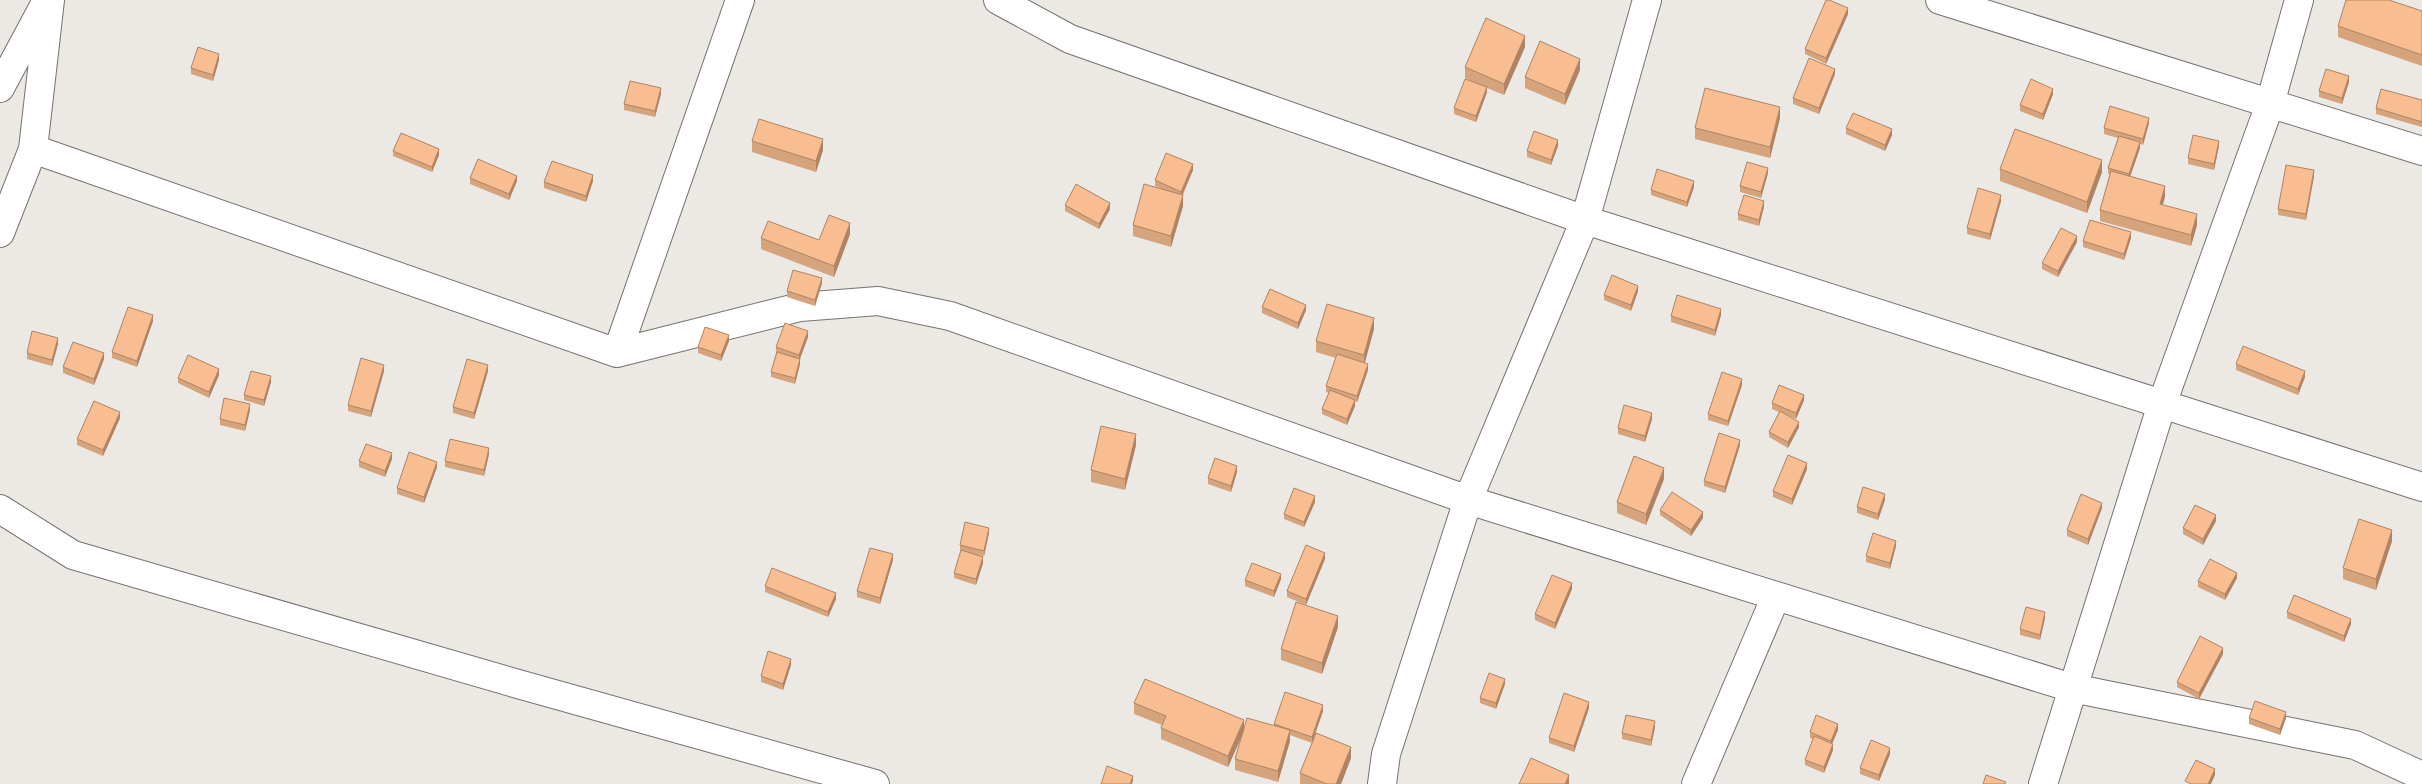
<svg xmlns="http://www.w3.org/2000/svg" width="2422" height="784" font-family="Inter,sans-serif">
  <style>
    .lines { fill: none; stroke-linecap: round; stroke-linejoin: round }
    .minor-casing { stroke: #76726f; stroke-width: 30 }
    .minor { stroke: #fff; stroke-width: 28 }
    .wall { fill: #d5a37c }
    .shaded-wall { fill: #ae8465 }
    .building { fill: #f8bd90; stroke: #ae8465 }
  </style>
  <rect width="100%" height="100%" fill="#ece8e4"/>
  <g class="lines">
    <g class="minor-casing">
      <path id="minor" d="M998 0 1070 39 1585 220 2422 487
        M1940 0 2422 151
        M0 88 44 6
        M33 149 617 353 800 307 878 301 950 316 1468 500 2072 688 2355 745 2422 776
        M0 233 33 149 50 0
        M617 353 740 0
        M0 509 73 555 518 684 875 784
        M1382 784 1386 754 1468 500 1585 220 1647 0
        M1696 784 1776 596
        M2043 784 2162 404 2270 104 2299 0"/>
    </g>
    <use href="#minor" class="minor"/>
  </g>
  <path class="wall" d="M2422 11V66L2338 37V26Z
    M1848 14 1826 64 1805 54V49Z
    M1525 47 1504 95 1487 88V92L1476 122 1454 114V108L1473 82 1465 78V67Z
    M219 60 213 81 191 74V68Z
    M1580 70 1565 105 1525 88V77Z
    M1835 74 1819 114 1793 104V98Z
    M2349 82 2342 104 2319 97V91Z
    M661 94 655 117 624 110V104Z
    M2053 94 2043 120 2020 111V105Z
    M2422 100V127L2376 114V108Z
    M1780 118 1770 158 1695 139V128Z
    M2149 123 2143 145 2140 144V148L2130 176 2165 197 2162 205 2197 225 2191 246 2100 221V210L2110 174H2108V168L2118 138 2104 134V128Z
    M1846 128 1892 135 1885 151 1846 134Z
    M752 141 823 150 816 172 752 152Z
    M1558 146 1551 165 1527 157V151Z
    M2219 146 2214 170 2188 164V158Z
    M393 151 439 155 432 172 393 156Z
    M2000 169 2102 172 2087 213 2000 181Z
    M1193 170 1183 195V206L1171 247 1133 236V225L1162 189 1155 186V180Z
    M1768 173 1761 198 1740 192V186Z
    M2314 176 2306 220 2278 215V209Z
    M470 178 517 181 509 200 470 184Z
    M593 181 586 202 544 188V182Z
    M1694 187 1687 207 1651 195V190Z
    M2001 201 1990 240 1967 234V228Z
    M1065 205 1110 209 1099 229 1065 211Z
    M1764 207 1759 226 1738 220V214Z
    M850 234 834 277 761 249V238L819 240Z
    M2131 238 2124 260 2083 247V241Z
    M2077 242 2058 277 2042 269V263Z
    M822 283 815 306 787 297V291Z
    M1638 291 1631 311 1604 300V295Z
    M1262 307 1306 310 1298 329 1262 313Z
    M1721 315 1715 336 1671 322V316Z
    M153 321 137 367 112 358V352Z
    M1374 329 1364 363 1368 370 1357 402 1355 401V406L1347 425 1322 414V409L1329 393 1326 392V386L1336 358 1316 352V341Z
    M808 337 800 359V364L795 384 771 377V372L776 353V347Z
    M729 341 721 361 698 353V347Z
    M58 344 52 366 27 359V353Z
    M104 359 94 385 63 373V367Z
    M2236 364 2305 377 2298 395 2236 370Z
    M384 371 371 417 348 411V405Z
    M488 371 474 419 453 413V407Z
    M219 375 209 398 178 383V378Z
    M271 382 264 406 244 400V395Z
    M1742 385 1728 426 1708 420V414Z
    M1804 400 1796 419 1787 415 1799 427 1788 448 1769 437V432L1779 412 1772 409V403Z
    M250 410 245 431 220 425V419Z
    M120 418 103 456 77 445V439Z
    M1652 419 1645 442 1618 434V428Z
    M1136 445 1125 490 1091 482V470Z
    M1740 445 1725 493 1704 486V481Z
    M489 454 484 476 445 467V461Z
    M392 459 385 477 359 467V461Z
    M437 467 424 503 397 494V488Z
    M1807 469 1792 505 1773 497V491Z
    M1237 472 1231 492 1208 484V478Z
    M1664 479 1646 525 1617 513V502Z
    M1885 500 1878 520 1857 513V507Z
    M1315 502 1304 527 1284 519V514Z
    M2102 508 2088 545 2067 536V530Z
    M1660 510 1703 518 1691 536 1660 515Z
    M2216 521 2203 545 2183 534V528Z
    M989 533 984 556 977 555 983 563 976 585 954 578V573L961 551H960V545Z
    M2392 541 2376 590 2343 579V568Z
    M1896 546 1890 569 1866 562V556Z
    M1325 559 1306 605 1287 597V591Z
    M893 560 880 604 857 597V591Z
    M2237 578 2225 600 2198 587V581Z
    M1281 579 1274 597 1245 586V580Z
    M765 586 836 599 828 617 765 592Z
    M1572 589 1555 629 1535 620V614Z
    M2287 612 2351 624 2344 642 2287 618Z
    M2045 618 2040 640 2020 635V629Z
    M1338 627 1322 674 1281 660V649Z
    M2223 654 2199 699 2177 687V682Z
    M791 665 783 690 761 682V676Z
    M1505 684 1496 709 1480 703V698Z
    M1134 703 1244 729 1274 726V724L1323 711 1312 742 1351 758 1341 784H1300V773L1312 743 1290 735V741L1278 782 1235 770V759L1242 736 1228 767 1161 739V728L1162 725 1134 714Z
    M1589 708 1574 752 1549 743V738Z
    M2249 718H2286L2280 735 2249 724Z
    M1655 727 1651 746 1622 739V733Z
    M1838 730 1832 744 1833 750 1824 773 1805 765V760L1813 739 1810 738V732Z
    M1890 754 1879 781 1860 774V768Z"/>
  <path class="shaded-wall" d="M1848 8V14L1826 64V58Z
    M1525 36V47L1504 95V84Z
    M219 54V60L213 81V75Z
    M1580 59V70L1565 105V94Z
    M1835 69V74L1819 114V108Z
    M2349 76V82L2342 104V98Z
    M1487 87V92L1476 122V116Z
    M661 88V94L655 117V111Z
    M2053 89V94L2043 120V114Z
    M1780 107V118L1770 158V147Z
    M2149 118V123L2143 145V139Z
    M1892 129V135L1885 151V145Z
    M823 139V150L816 172V161Z
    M1558 140V146L1551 165V160Z
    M2219 141V146L2214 170V164Z
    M2140 142V148L2129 180V174Z
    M439 149V155L432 172V167Z
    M2102 160V172L2087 213V202Z
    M1193 164V170L1181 197V192Z
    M1768 168V173L1761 198V192Z
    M2314 170V176L2306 220V214Z
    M593 175V181L586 202V196Z
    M517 176V181L509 200V194Z
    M1694 181V187L1687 207V202Z
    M2165 186V197L2160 215V204Z
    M1183 195V206L1171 247V236Z
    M2001 195V201L1990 240V234Z
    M1764 201V207L1759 226V220Z
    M1110 203V209L1099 229V224Z
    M2197 214V225L2191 246V235Z
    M850 223V234L834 277V266Z
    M2131 232V238L2124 260V254Z
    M2077 236V242L2058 277V271Z
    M822 278V283L815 306V300Z
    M1638 286V291L1631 311V305Z
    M1306 305V310L1298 329V323Z
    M1721 309V315L1715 336V330Z
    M153 315V321L137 367V361Z
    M1374 318V329L1364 366V355Z
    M808 331V337L799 361V355Z
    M729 335V341L721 361V355Z
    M58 338V344L52 366V360Z
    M104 353V359L94 385V379Z
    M800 359V364L795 384V378Z
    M1368 364V370L1357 402V396Z
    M384 365V371L371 417V411Z
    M488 365V371L474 419V413Z
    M219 369V375L209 398V392Z
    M2305 371V377L2298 395V389Z
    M271 376V382L264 406V400Z
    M1742 379V385L1728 426V421Z
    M1804 395V400L1796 419V413Z
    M1355 400V406L1347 425V419Z
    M250 404V410L245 431V425Z
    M120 412V418L103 456V450Z
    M1652 413V419L1645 442V436Z
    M1799 422V427L1788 448V442Z
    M1136 434V445L1125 490V479Z
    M1740 440V445L1725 493V487Z
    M489 448V454L484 476V470Z
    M392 453V459L385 477V471Z
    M437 462V467L424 503V497Z
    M1807 463V469L1792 505V499Z
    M1237 466V472L1231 492V486Z
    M1664 468V479L1646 525V514Z
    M1885 494V500L1878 520V514Z
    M1315 496V502L1304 527V522Z
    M2102 503V508L2088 545V539Z
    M1703 512V518L1691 536V530Z
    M2216 515V521L2203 545V539Z
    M989 528V533L984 556V551Z
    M2392 530V541L2376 590V579Z
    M1896 541V546L1890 569V563Z
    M1325 553V559L1306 605V599Z
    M893 554V560L880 604V598Z
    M983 557V563L976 585V579Z
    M2237 573V578L2225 600V594Z
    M1281 574V579L1274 597V591Z
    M1572 583V589L1555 629V623Z
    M836 593V599L828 617V612Z
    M2045 612V618L2040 640V635Z
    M1338 616V627L1322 674V663Z
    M2351 619V624L2344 642V636Z
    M2223 648V654L2199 699V693Z
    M791 659V665L783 690V684Z
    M1505 679V684L1496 709V703Z
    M1589 702V708L1574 752V746Z
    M1323 705V711L1312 743V737Z
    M2286 712V718L2280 735V729Z
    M1244 720V731L1228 767V756Z
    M1655 721V727L1651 746V740Z
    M1838 724V730L1831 746V741Z
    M1290 730V741L1278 782V771Z
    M1833 744V750L1824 773V767Z
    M1351 747V758L1341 784H1336Z
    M1890 748V754L1879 781V775Z
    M2215 769V775L2211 784H2208Z
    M1569 775V784H1565Z
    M1133 776V781L1132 784H1130Z"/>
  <path class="building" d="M1826 0H1829L1848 8 1826 58 1805 49Z
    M2346 0H2389L2422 11V55L2338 26Z
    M1486 18 1525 36 1504 84 1465 67Z
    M1540 41 1580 59 1565 94 1525 77Z
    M198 47 219 54 213 75 191 68Z
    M1809 58 1835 69 1819 108 1793 98Z
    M2326 69 2349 76 2342 98 2319 91Z
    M1465 79 1487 87 1476 116 1454 108Z
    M2031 79 2053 89 2043 114 2020 105Z
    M630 81 661 88 655 111 624 104Z
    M1705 88 1780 107 1770 147 1695 128Z
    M2381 89 2422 100V122L2376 108Z
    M2110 106 2149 118 2143 139 2104 128Z
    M1853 113 1892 129 1885 145 1846 128Z
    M759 119 823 139 816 161 752 141Z
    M2015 129 2102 160 2087 202 2000 169Z
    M1534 131 1558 140 1551 160 1527 151Z
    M401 133 439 149 432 167 393 151Z
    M2193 135 2219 141 2214 164 2188 158Z
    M2119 136 2140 142 2129 174 2108 168Z
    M1166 153 1193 164 1181 192 1155 180Z
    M478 159 517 176 509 194 470 178Z
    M552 161 593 175 586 196 544 182Z
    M1747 162 1768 168 1761 192 1740 186Z
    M2286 165 2314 170 2306 214 2278 209Z
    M1657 169 1694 181 1687 202 1651 190Z
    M2111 171 2165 186 2160 204 2197 214 2191 235 2100 210Z
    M1076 184 1110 203 1099 224 1065 205Z
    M1144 184 1183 195 1171 236 1133 225Z
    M1978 188 2001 195 1990 234 1967 228Z
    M1744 195 1764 201 1759 220 1738 214Z
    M829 215 850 223 834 266 761 238 768 221 819 240Z
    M2090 220 2131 232 2124 254 2083 241Z
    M2061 228 2077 236 2058 271 2042 263Z
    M793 270 822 278 815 300 787 291Z
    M1612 275 1638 286 1631 305 1604 295Z
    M1270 289 1306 305 1298 323 1262 307Z
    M1677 295 1721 309 1715 330 1671 316Z
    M1327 304 1374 318 1364 355 1316 341Z
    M128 307 153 315 137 361 112 352Z
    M785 323 808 331 799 355 776 347Z
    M705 327 729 335 721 355 698 347Z
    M32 331 58 338 52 360 27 353Z
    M73 342 104 353 94 379 63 367Z
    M2243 346 2305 371 2298 389 2236 364Z
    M777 352 800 359 795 378 771 372Z
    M1337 354 1368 364 1357 396 1326 386Z
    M188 355 219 369 209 392 178 378Z
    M361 358 384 365 371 411 348 405Z
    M467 359 488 365 474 413 453 407Z
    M251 371 271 376 264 400 244 395Z
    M1722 372 1742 379 1728 421 1708 414Z
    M1779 385 1804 395 1796 413 1772 403Z
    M1330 390 1355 400 1347 419 1322 409Z
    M224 398 250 404 245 425 220 419Z
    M94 401 120 412 103 450 77 439Z
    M1624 405 1652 413 1645 436 1618 428Z
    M1780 411 1799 422 1788 442 1769 432Z
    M1101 426 1136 434 1125 479 1091 470Z
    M1719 433 1740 440 1725 487 1704 481Z
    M450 439 489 448 484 470 445 461Z
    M366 444 392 453 385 471 359 461Z
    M409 452 437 462 424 497 397 488Z
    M1788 455 1807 463 1792 499 1773 491Z
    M1634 456 1664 468 1646 514 1617 502Z
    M1215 458 1237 466 1231 486 1208 478Z
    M1863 487 1885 494 1878 514 1857 507Z
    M1294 488 1315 496 1304 522 1284 514Z
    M1672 492 1703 512 1691 530 1660 510Z
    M2081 494 2102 503 2088 539 2067 530Z
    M2195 505 2216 515 2203 539 2183 528Z
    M2359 519 2392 530 2376 579 2343 568Z
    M965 522 989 528 984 551 960 545Z
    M1873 533 1896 541 1890 563 1866 556Z
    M1306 545 1325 553 1306 599 1287 591Z
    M870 548 893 554 880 598 857 591Z
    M961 550 983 557 976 579 954 573Z
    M2210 559 2237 573 2225 594 2198 581Z
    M1252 563 1281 574 1274 591 1245 580Z
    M772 568 836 593 828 612 765 586Z
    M1552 575 1572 583 1555 623 1535 614Z
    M2294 595 2351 619 2344 636 2287 612Z
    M1296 602 1338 616 1322 663 1281 649Z
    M2026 607 2045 612 2040 635 2020 629Z
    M2200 636 2223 648 2199 693 2177 682Z
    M768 651 791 659 783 684 761 676Z
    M1489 673 1505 679 1496 703 1480 698Z
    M1145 679 1244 720 1228 756 1161 728 1166 716 1134 703Z
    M1285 692 1323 705 1312 737 1274 724Z
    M1564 693 1589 702 1574 746 1549 738Z
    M2255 701 2286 712 2280 729 2249 718Z
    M1626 715 1655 721 1651 740 1622 733Z
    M1816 715 1838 724 1831 741 1810 732Z
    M1247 718 1290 730 1278 771 1235 759Z
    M1316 733 1351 747 1336 784H1327L1300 773Z
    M1814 736 1833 744 1824 767 1805 760Z
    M1871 740 1890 748 1879 775 1860 768Z
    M1531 758 1569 775 1565 784H1519Z
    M2196 760 2215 769 2208 784H2191L2185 781Z
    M1107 766 1133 776 1130 784H1101Z
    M1986 775 2006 782 2005 784H1983Z"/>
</svg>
